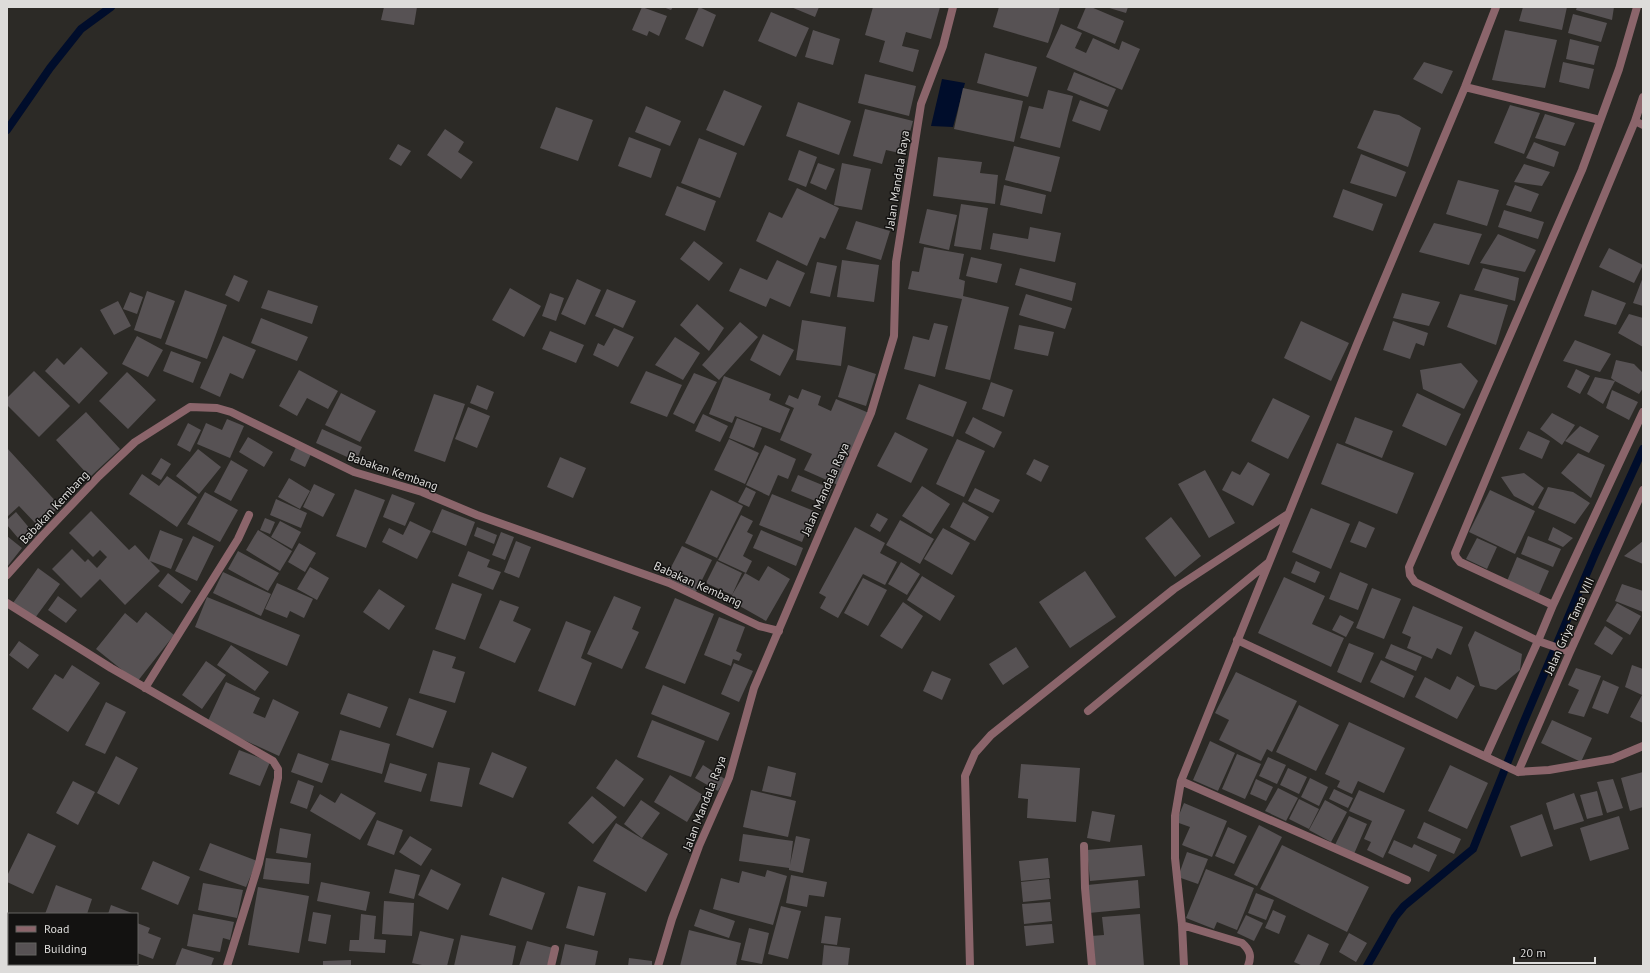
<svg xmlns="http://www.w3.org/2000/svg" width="1650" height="973" font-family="'PT Sans',sans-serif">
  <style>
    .water { fill: #000d2b }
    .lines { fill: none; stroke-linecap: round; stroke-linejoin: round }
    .stream { stroke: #000d2b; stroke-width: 8 }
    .building { fill: #575254 }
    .minor { stroke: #8b656b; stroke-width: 8 }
    .tertiary { stroke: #8b656b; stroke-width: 8 }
    .labels { text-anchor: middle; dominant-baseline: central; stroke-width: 3; stroke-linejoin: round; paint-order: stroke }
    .street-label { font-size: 12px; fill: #dddcda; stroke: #131211 }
  </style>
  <rect width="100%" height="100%" fill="#2c2a26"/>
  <path class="water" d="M942 79 965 83 953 127 931 126Z"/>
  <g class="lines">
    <path class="stream" d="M7 130 50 68 81 29 111 7
      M1367 966 1395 917 1404 906 1473 849 1522 726 1595 554 1643 449"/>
  </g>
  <path class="building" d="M384 7H417L414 25 381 20Z
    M642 7 667 16 659 36 649 31 647 36 632 30Z
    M663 7H673L671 10Z
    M699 7 716 15 703 47 685 39Z
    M791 7H819L815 17Z
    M873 7H940L931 39 906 32 902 46 919 50 913 72 879 62 885 41 865 35Z
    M999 7H1060L1048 43 993 27Z
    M1086 7H1091L1124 21 1115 44 1077 28Z
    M1106 7H1128L1126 13Z
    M1523 7H1567L1562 30 1519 21Z
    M1577 7H1614L1612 20 1576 10Z
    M771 12 809 28 796 57 758 41Z
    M1573 14 1607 23 1601 42 1568 33Z
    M1061 24 1082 33 1075 48 1086 53 1093 38 1119 50 1122 41 1140 49 1122 90 1046 57Z
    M813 30 840 39 833 65 805 57Z
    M1505 30 1557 40 1545 88 1492 80Z
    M1570 39 1599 46 1594 65 1566 59Z
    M985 53 1037 67 1028 97 977 83Z
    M1424 62 1453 71 1442 94 1413 79Z
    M1563 62 1594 69 1589 89 1559 82Z
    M1074 72 1116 89 1108 107 1067 90Z
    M865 74 916 86 909 116 858 103Z
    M963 88 1023 101 1014 142 954 129Z
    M724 90 762 106 744 146 706 130Z
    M1048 90 1073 96 1060 148 1020 138 1029 106 1043 109Z
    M1080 100 1108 110 1100 131 1072 121Z
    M798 102 851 121 839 155 786 136Z
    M1510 105 1540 113 1524 154 1494 143Z
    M646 106 681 121 670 146 635 132Z
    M556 107 593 120 578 161 540 148Z
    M865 109 913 121 904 154 886 150 882 164 853 156Z
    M1374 110 1399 115 1421 128 1408 167 1357 148Z
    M1545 114 1575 123 1565 146 1535 138Z
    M445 129 464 142 458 152 473 162 461 179 427 155Z
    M629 137 661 149 651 178 618 166Z
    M699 138 737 153 720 198 681 183Z
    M1534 142 1559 152 1554 167 1526 158Z
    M398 144 411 151 401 166 389 159Z
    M1014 146 1060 157 1051 192 1005 180Z
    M799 150 817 157 806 187 788 180Z
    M1361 154 1406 172 1396 197 1350 183Z
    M938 157 982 162 980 173 998 175 995 204 933 196Z
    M818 163 835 169 826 190 810 183Z
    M842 163 871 169 862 210 834 205Z
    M1524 164 1550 172 1542 186 1514 182Z
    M1458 180 1499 190 1487 226 1446 214Z
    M1004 185 1046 195 1042 214 1000 205Z
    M1515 185 1539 194 1531 212 1506 205Z
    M677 186 716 201 705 231 665 215Z
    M797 188 839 208 825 239 820 237 807 266 756 241 769 212 782 218Z
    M1343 189 1383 204 1373 231 1333 217Z
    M961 204 988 208 981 250 954 246Z
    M927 209 957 215 949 250 919 243Z
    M1504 210 1544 222 1538 239 1498 227Z
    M856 221 890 231 881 260 846 249Z
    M1434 223 1482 234 1469 265 1419 252Z
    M1030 227 1061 233 1055 262 990 249 993 233 1028 239Z
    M1498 234 1536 250 1525 272 1480 263Z
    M694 241 723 263 709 281 680 259Z
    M924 247 964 254 959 279 965 281 963 296 1009 307 990 380 945 369 962 299 908 289 912 271 919 272Z
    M1609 248 1643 265 1634 283 1599 267Z
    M971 257 1002 264 997 283 966 276Z
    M777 260 805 273 790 307 770 298 766 307 729 291 740 268 767 280Z
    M842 260 879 265 874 302 837 297Z
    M817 262 837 266 830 297 810 293Z
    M1020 268 1076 283 1072 301 1015 285Z
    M1483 268 1519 278 1515 301 1474 290Z
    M234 275 248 281 239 302 225 295Z
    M1643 277V306L1633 303Z
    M577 279 601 290 585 325 561 314Z
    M510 288 541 306 524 337 492 320Z
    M607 289 636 301 623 328 595 316Z
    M185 290 227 305 207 359 165 344Z
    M268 290 318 306 312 324 261 308Z
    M1592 290 1626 303 1616 325 1584 316Z
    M147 291 175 301 161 339 134 330Z
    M130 292 143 297 137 314 123 309Z
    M550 293 564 298 556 321 542 316Z
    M1402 293 1440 302 1429 326 1393 318Z
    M1026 294 1072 308 1065 329 1019 315Z
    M1460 294 1508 305 1496 345 1447 327Z
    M118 301 131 326 114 335 100 310Z
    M697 304 724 328 709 351 680 325Z
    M1629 314 1643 318V347L1618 333Z
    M261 318 308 337 297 361 251 343Z
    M802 320 846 327 841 366 796 360Z
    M1301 321 1349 343 1331 381 1284 358Z
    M1393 321 1428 333 1424 346 1416 343 1410 359 1383 350Z
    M740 322 758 337 719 380 702 365Z
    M934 323 948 326 935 377 904 369 913 336 929 340Z
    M1019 325 1054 332 1048 356 1014 349Z
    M614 328 634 337 618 367 593 355 598 343 604 346Z
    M550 331 584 345 576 363 542 349Z
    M763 334 794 350 780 376 750 360Z
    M137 336 163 350 148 377 122 364Z
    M223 336 256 350 243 379 230 373 220 397 200 388Z
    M675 337 700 353 683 380 655 365Z
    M1575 340 1611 354 1600 372 1563 361Z
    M81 347 108 373 79 404 45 371 57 358 64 365Z
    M171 351 201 362 193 383 163 371Z
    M1616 360 1634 364 1643 373V388L1639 394 1615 381 1603 404 1587 394 1595 377 1615 381 1611 378Z
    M1461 363 1478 381 1464 409 1423 389 1420 370Z
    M848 365 876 374 866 406 838 397Z
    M1576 369 1590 376 1580 394 1567 387Z
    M299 370 338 391 328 409 307 398 297 416 279 406Z
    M34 371 70 406 39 437 7 405V398Z
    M646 371 682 385 667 417 630 403Z
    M127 372 156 400 128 429 99 401Z
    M694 373 717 382 694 424 673 414Z
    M724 376 771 394 769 400 790 409 780 433 735 416 732 423 709 414Z
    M991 382 1013 390 1004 417 982 409Z
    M919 384 967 402 953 437 906 419Z
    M477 385 494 392 487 410 470 403Z
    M802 389 821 396 818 405 831 411 836 399 869 413 838 485 804 470 812 454 780 440 794 408 785 404 789 395 798 399Z
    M1612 390 1638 402 1629 420 1606 408Z
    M341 393 376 411 360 442 325 425Z
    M1417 393 1461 414 1446 446 1402 426Z
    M434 394 465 404 445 462 414 451Z
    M1273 398 1310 416 1288 459 1251 441Z
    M468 407 490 416 477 448 455 439Z
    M86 412 120 449 90 477 56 440Z
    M1552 413 1575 425 1562 445 1540 429Z
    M703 414 728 426 720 442 695 431Z
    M973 417 1002 432 994 448 965 433Z
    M1355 417 1393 431 1382 458 1345 443Z
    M737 418 762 428 754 448 729 438Z
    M227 419 244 426 230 458 197 444 206 423 222 430Z
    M188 423 201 430 190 452 177 445Z
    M1580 426 1599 436 1589 453 1565 441Z
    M322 429 362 447 356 461 316 443Z
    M1528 431 1550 441 1542 459 1519 449Z
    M895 432 928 449 911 483 877 466Z
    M248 437 273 452 264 467 239 452Z
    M729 439 759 453 745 484 714 470Z
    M957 439 985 451 964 497 936 484Z
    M1337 443 1414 473 1397 514 1321 484Z
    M765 445 796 459 788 479 778 475 769 496 746 485Z
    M296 447 311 454 305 467 290 460Z
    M7 448 60 506 38 526 19 506 7 517Z
    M198 449 221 467 199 494 176 476Z
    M1578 453 1605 465 1591 498 1561 473Z
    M560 457 586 468 573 498 547 487Z
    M161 458 171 464 161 480 151 474Z
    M1034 459 1049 466 1041 482 1026 474Z
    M231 460 248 470 231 501 214 492Z
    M1248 462 1270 474 1253 506 1222 490 1232 471 1240 475Z
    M1205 470 1235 523 1209 538 1178 484Z
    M1524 473 1544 488 1533 506 1514 496 1501 477Z
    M142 474 159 486 167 476 197 497 177 527 129 494Z
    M798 475 832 489 825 505 791 491Z
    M289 478 310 491 300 509 278 497Z
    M314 484 335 494 323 517 303 507Z
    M922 486 950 504 931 534 902 516Z
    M746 487 756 492 749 507 738 502Z
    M1548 487 1573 492 1590 503 1575 524 1538 508Z
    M975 488 1000 500 993 513 968 501Z
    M355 489 385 500 366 548 336 536Z
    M711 490 743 506 717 558 685 543Z
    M1490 490 1535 511 1515 554 1469 532Z
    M205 492 238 510 220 542 187 524Z
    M392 494 415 503 405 526 383 517Z
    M772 494 814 511 802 542 759 525Z
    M276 499 307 513 301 528 270 515Z
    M963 502 989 517 975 541 950 527Z
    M1311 508 1350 524 1331 569 1292 552Z
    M442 509 475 522 466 546 432 532Z
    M91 511 129 550 135 545 149 560 160 530 183 539 171 569 150 561 160 571 125 605 100 579 81 598 52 569 72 549 85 562 88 559 97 568 107 557 100 550 93 557 69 533Z
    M16 512 36 536 24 545 7 525V520Z
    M877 513 888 519 880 532 870 526Z
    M741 515 753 521 747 532 753 535 743 556 752 561 746 573 718 560Z
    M1171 517 1201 556 1175 577 1145 538Z
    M265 518 275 522 270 534 260 530Z
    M900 520 934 539 920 564 886 545Z
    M280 521 301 532 292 549 271 537Z
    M410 521 431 531 417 559 382 542 389 528 403 535Z
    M1359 521 1375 528 1366 548 1350 542Z
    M477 527 497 535 494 544 474 536Z
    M855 527 885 543 880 553 897 562 885 585 863 574 838 618 820 608 826 597 819 593Z
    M1553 527 1573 538 1563 547 1548 540Z
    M943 528 970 543 952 575 924 559Z
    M258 530 292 551 280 571 246 550Z
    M761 530 803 548 796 566 753 548Z
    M501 532 514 537 505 560 492 555Z
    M7 536 22 548 7 567Z
    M193 536 214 546 197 581 175 571Z
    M1528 536 1561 549 1553 567 1521 554Z
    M1477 538 1497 547 1487 569 1466 559Z
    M516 541 531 547 519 578 504 572Z
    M1643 541V564L1624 556Z
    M299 543 316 553 305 572 288 562Z
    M682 546 712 560 696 592 666 577Z
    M238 551 279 573 268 591 228 569Z
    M468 551 490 560 487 567 501 572 493 590 458 576Z
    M1517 557 1549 571 1539 594 1507 581Z
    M717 561 742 573 732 595 706 583Z
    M1296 561 1320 572 1315 583 1291 573Z
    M901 562 920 574 907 595 888 584Z
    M768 566 790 579 766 621 729 600 745 573 759 581Z
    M310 567 329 578 317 600 297 589Z
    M38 568 60 584 35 618 13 603Z
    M1085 571 1116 617 1070 648 1039 602Z
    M223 572 271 594 261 616 213 593Z
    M1340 572 1368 584 1358 610 1329 599Z
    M168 573 191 591 182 604 158 586Z
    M922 576 955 596 940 621 907 600Z
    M1284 577 1325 596 1312 624 1344 638 1331 667 1258 633Z
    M863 578 887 590 868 626 844 613Z
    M277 583 313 599 304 618 290 611 287 618 265 609Z
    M452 583 482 594 465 640 435 629Z
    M1622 584 1643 591V612L1615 601Z
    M1372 588 1401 599 1384 639 1356 628Z
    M379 589 405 606 389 630 363 612Z
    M58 596 77 610 66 623 48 610Z
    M614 596 641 607 632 629 639 632 622 669 587 654Z
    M207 597 300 635 287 666 195 627Z
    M675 598 714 614 685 684 645 668Z
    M500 600 519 607 513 621 531 629 515 663 479 648Z
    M903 602 923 616 902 649 880 636Z
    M1617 603 1641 616 1630 635 1606 621Z
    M1413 606 1463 627 1451 655 1437 648 1432 659 1407 648 1411 637 1402 633Z
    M146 612 174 635 137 682 96 649 125 613 137 623Z
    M1340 615 1354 622 1346 637 1332 630Z
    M719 617 745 627 736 651 742 654 739 661 733 659 731 666 704 655Z
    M566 621 591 631 581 658 592 663 575 706 538 691Z
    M1605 626 1623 638 1612 655 1594 644Z
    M1475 631 1522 654 1520 670 1496 690 1480 686 1468 645Z
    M19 641 39 655 28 669 9 655Z
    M1349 643 1374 653 1361 683 1337 672Z
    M1391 644 1422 657 1416 671 1385 658Z
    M231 645 269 672 255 691 217 665Z
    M1016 647 1029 667 1003 685 989 664Z
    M433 650 456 657 452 668 465 672 455 703 419 693Z
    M1381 660 1414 676 1404 698 1370 682Z
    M206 661 226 675 202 709 182 695Z
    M734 663 753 671 739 702 721 694Z
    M72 665 100 683 68 732 32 709 55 674 63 679Z
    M1632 665 1643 669V723L1630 717 1642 695 1625 687Z
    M1576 668 1601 676 1584 717 1568 713 1579 690 1568 685Z
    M932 671 951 679 942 700 923 691Z
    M1236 672 1297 701 1272 752 1267 749 1261 761 1219 740 1229 720 1215 713Z
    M1457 676 1475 686 1457 719 1415 697 1425 677 1450 690Z
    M1603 680 1619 687 1608 714 1592 708Z
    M226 682 260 698 253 713 265 718 273 699 299 712 279 756 207 723Z
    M663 685 730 713 718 741 651 714Z
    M348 693 388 707 380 728 340 714Z
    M409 698 447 711 433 748 396 735Z
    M106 702 126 712 105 754 85 745Z
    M1299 705 1339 725 1316 771 1276 752Z
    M652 720 705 741 691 777 637 757Z
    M1552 720 1592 738 1581 762 1541 743Z
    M1349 722 1405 748 1384 793 1358 781 1352 794 1337 787 1340 781 1325 774Z
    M340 730 390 744 382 774 331 760Z
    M1210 741 1235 753 1218 791 1193 780Z
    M239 750 270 762 260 786 229 774Z
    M492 752 527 767 513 798 479 784Z
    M298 753 329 764 322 783 291 772Z
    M1237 754 1261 764 1245 799 1222 789Z
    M116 756 138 768 119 805 97 793Z
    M1268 757 1286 765 1277 784 1259 776Z
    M616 759 644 779 624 807 596 788Z
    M438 762 470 768 462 807 430 801Z
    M390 763 427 774 421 792 384 782Z
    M1021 764 1080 768 1076 822 1027 818 1028 799 1018 798Z
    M703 765 725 779 718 791 695 778Z
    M1450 765 1488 783 1467 829 1428 811Z
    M768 766 796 773 791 797 762 791Z
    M1288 768 1307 777 1299 794 1280 785Z
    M1643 772V807L1630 811 1621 778Z
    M670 775 703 795 687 822 654 802Z
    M1310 778 1328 787 1319 806 1301 797Z
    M1256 779 1273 787 1266 801 1250 794Z
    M1613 779 1623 808 1607 813 1597 782Z
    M298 780 314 786 307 809 290 803Z
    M73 781 95 792 78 825 56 813Z
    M1278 788 1298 798 1286 821 1265 811Z
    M1334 789 1353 798 1348 808 1329 799Z
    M751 790 796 801 788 837 743 827Z
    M1359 790 1405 810 1383 858 1367 850 1371 842 1364 839 1372 821 1349 811Z
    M1597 791 1603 815 1587 819 1580 795Z
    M341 793 376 813 360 840 310 811 320 794 335 803Z
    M1574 793 1584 821 1554 830 1546 803Z
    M592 796 617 817 593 844 568 823Z
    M1299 799 1319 809 1309 829 1289 819Z
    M641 800 660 813 642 838 624 824Z
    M1325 800 1347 812 1331 842 1309 830Z
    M1184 803 1227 821 1212 857 1182 845 1190 827 1176 822Z
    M1092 811 1115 815 1110 842 1087 838Z
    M1542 814 1553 846 1521 857 1510 826Z
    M1349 816 1367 824 1354 854 1335 845Z
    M1619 816 1629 849 1590 861 1580 828Z
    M377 820 403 830 394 855 367 845Z
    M1424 822 1461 839 1454 854 1417 838Z
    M616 823 668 854 646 892 593 861Z
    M1259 825 1282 837 1257 886 1234 875Z
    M1228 827 1247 836 1234 864 1215 856Z
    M280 828 311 834 307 858 276 853Z
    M28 833 56 846 33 894 7 882V876Z
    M743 834 793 841 790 865 796 836 810 839 803 873 789 870V868L739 861Z
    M410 836 432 849 421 866 399 852Z
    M1394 840 1412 848 1414 844 1437 855 1429 872 1388 853Z
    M210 843 257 861 246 887 199 870Z
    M1142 845 1145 876 1090 881 1087 850Z
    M1282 845 1369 887 1347 932 1260 889Z
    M1187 852 1208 859 1198 884 1178 877Z
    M266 858 311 863 309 884 263 879Z
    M1048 858 1050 878 1021 881 1019 861Z
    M153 861 190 877 178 905 141 889Z
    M395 869 420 875 414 899 389 893Z
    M431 869 461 884 448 910 418 895Z
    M1206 869 1254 888 1237 930 1217 922 1214 929 1186 918Z
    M767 870 787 876 773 925 713 909 721 878 739 883 742 871 765 877Z
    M791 875 827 882 824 897 809 895 807 907 786 903Z
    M502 877 545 893 532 930 489 915Z
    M1049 879 1051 899 1023 902 1021 882Z
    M1138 880 1140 908 1089 913 1087 885Z
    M321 882 370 892 366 911 317 901Z
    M203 883 243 890 237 918 198 910Z
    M56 885 92 899 87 914H45Z
    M578 886 606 893 594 936 566 928Z
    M258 887 309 896 299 953 248 945Z
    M1256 893 1274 900 1266 920 1248 913Z
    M384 901 414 903 412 936 382 934Z
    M1050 902 1052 921 1024 924 1022 904Z
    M111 905 132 913 108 914Z
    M781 906 801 911 788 959 768 954Z
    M700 909 735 921 729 938 694 926Z
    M1273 910 1286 916 1279 934 1265 928Z
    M313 912 331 915 326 944 308 941Z
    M193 914 234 922 230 940 223 938 220 952 187 946Z
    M361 914 376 916 374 939 386 940 385 953 349 951 350 940H359Z
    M1140 914 1144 966H1094L1091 936 1104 935 1102 917Z
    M7 915 9 916V938L7 943Z
    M1246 915 1263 923 1254 941 1237 933Z
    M825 916 841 918 837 945 821 943Z
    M137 923 150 928 148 933 161 938 153 959 137 953Z
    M1052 924 1054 943 1026 946 1024 926Z
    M749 928 769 933 762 964 741 960Z
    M689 930 741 943 736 964 739 966H680Z
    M420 931 454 939 447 966H427L412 963Z
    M1349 933 1367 943 1356 962 1339 952Z
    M1308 934 1329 944 1319 966H1303L1294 962Z
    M461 935 516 946 512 966H454Z
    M527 941 553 948 547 966H519Z
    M565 944 598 951 595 966H560Z
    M824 945 850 948 848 966H822Z
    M182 948 214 958 211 966H175Z
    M629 958 652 961V966H628Z
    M351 960V966H323V961Z"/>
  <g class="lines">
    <path class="minor" d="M1465 87 1600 120
      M1635 121 1643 125
      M7 575 42 536 99 476 135 442 190 407 217 408 231 412 354 472 422 492 477 515 669 583 759 626 779 631
      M7 603 111 668 273 761 278 769V778L259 863 227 966
      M1553 605 1460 562 1456 557 1455 553 1635 121 1643 97
      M1237 640 1518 772 1549 770 1612 759 1643 746
      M1570 652 1538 641 1415 582 1410 575 1409 567 1582 170 1619 69 1637 7
      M145 688 238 539 249 515
      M1088 711 1269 562
      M1486 756 1538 641 1553 605 1643 412
      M1518 772 1570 652 1643 490
      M1181 781 1407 880
      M1084 846 1085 888 1092 966
      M1182 925 1242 943C1250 950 1252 956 1248 966
      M551 966 555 949
      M970 966 965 776 975 753 991 735 1174 589 1288 514
      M1184 966 1182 925 1175 858V816L1181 781 1357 344 1465 87 1496 7"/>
    <path class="tertiary" d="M658 966 672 919 699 846 729 778 754 688 871 413 894 336 896 262 921 104 943 46 953 7"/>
  </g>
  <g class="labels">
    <g class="street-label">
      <text transform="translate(897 180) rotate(-81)">Jalan Mandala Raya</text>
      <text transform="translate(393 471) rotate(19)">Babakan Kembang</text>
      <text transform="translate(825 489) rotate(-66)">Jalan Mandala Raya</text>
      <text transform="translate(54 507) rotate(-47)">Babakan Kembang</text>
      <text transform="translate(698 584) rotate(24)">Babakan Kembang</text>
      <text transform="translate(1569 626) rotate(-66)">Jalan Griya Tama VIII</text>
      <text transform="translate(704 803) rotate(-69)">Jalan Mandala Raya</text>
    </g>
  </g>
  <rect width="1650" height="973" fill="none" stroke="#dddcda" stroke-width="16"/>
  <rect x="8" y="913" width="130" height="52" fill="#131211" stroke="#646361"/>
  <rect x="16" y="926" width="20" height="6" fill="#8b656b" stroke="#646361"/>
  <text x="44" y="933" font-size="12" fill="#dddcda">Road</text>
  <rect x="16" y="943" width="20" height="12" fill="#575254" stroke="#646361"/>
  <text x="44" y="953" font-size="12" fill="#dddcda">Building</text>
  <path d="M1514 957v6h81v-6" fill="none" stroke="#dddcda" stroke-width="2"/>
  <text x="1520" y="957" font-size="12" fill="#dddcda" stroke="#131211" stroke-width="3" paint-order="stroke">20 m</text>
</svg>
